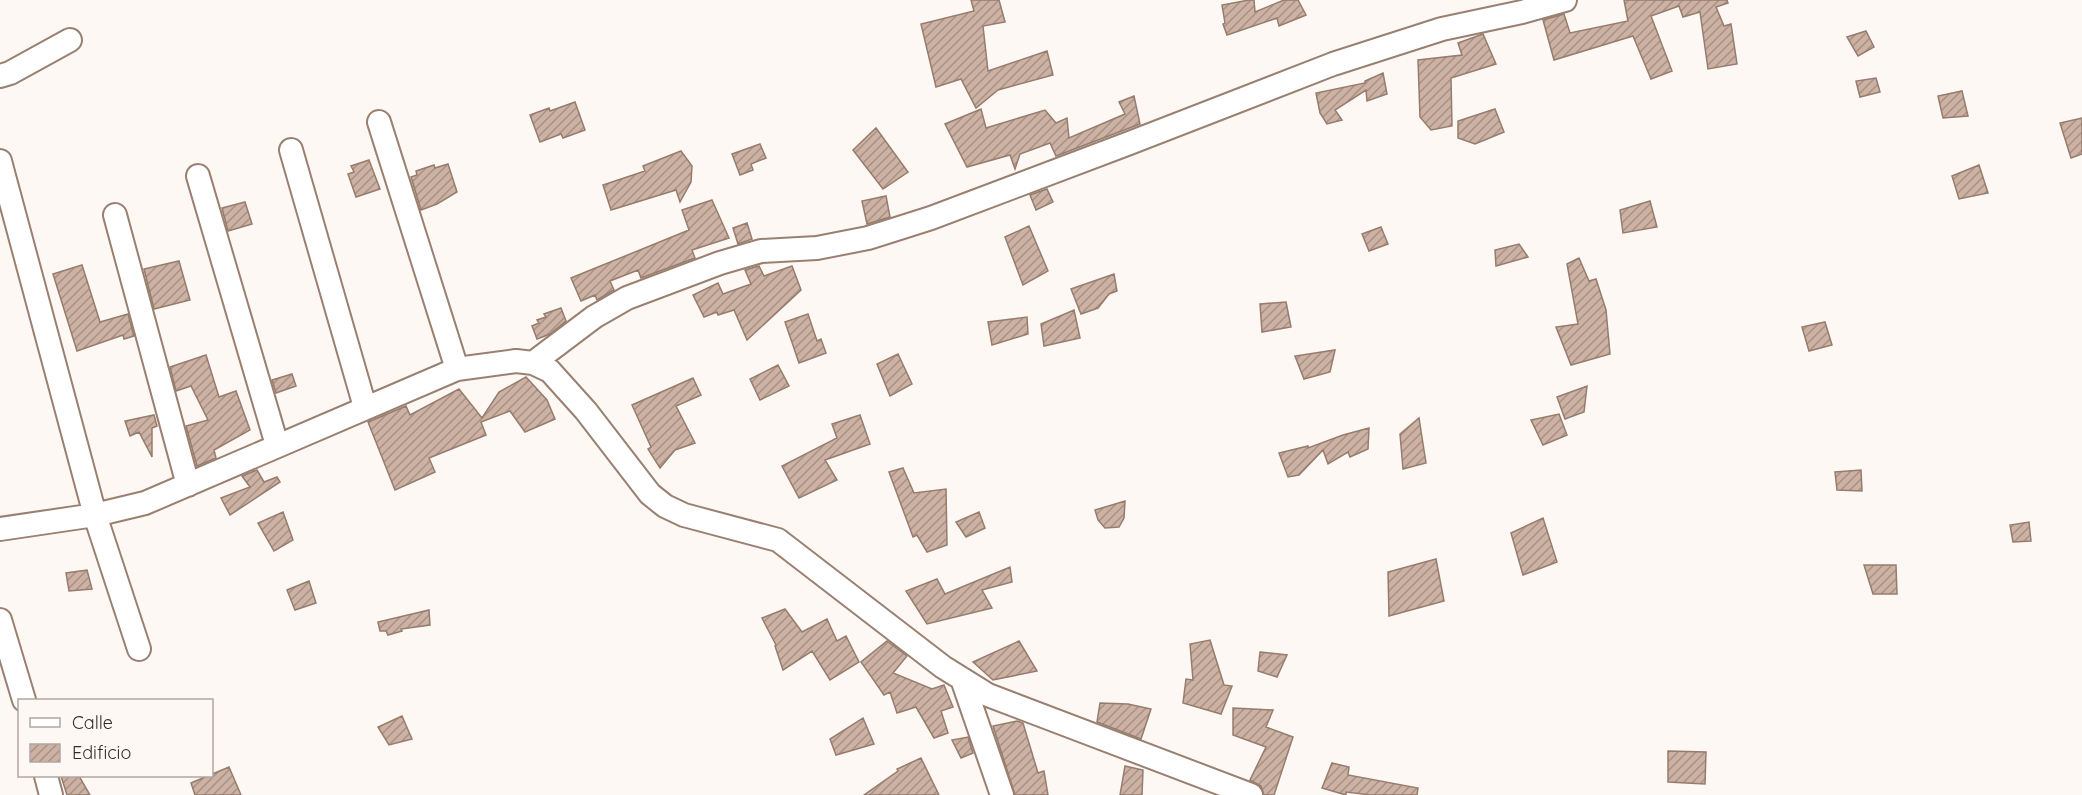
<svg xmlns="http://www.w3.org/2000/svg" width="2082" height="795" font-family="Quicksand,sans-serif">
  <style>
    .building { fill: url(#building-hatch); stroke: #957c6d; stroke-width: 1.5 }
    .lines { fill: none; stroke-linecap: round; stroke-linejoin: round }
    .minor-casing { stroke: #998071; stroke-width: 26 }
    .minor { stroke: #fff; stroke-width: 22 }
  </style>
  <defs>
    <pattern id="building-hatch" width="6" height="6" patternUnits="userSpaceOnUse" patternTransform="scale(1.5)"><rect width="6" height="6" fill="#cdb2a3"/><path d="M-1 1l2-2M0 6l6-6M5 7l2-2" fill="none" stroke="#a79185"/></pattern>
  </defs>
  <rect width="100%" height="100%" fill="#fef8f5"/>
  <path class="building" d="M971 0H999L1005 22 983 26 988 71 1047 51 1053 75 998 90 976 108 961 79 936 87 921 24 974 11Z
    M1249 0H1254L1255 12 1284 0H1298L1306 15 1279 26 1277 18 1227 35 1223 24 1225 23 1222 5Z
    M1624 0H1727L1728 3 1716 7 1724 26 1731 24 1737 64 1708 69 1700 12 1683 17 1679 6 1651 16 1672 71 1651 79 1633 36 1554 60 1543 20 1564 14 1570 33 1628 21Z
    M1866 31 1874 47 1858 56 1847 37Z
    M1483 34 1496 64 1451 78 1452 126 1431 130 1420 117 1418 60 1462 55 1458 43Z
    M1383 73 1387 94 1367 101 1366 90 1335 110 1342 120 1327 124 1320 113 1316 93 1365 83V81Z
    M1876 78 1880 92 1860 97 1856 81Z
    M1962 91 1968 116 1943 118 1938 96Z
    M1134 96 1140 124 1056 156 1050 143 1020 154 1015 169 1010 155 967 167 945 124 981 109 986 128 1045 110 1056 123 1067 118 1069 138 1125 114 1119 102Z
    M575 102 585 130 563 138 561 134 540 142 530 115 549 108 550 111Z
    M1495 109 1504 132 1475 144 1458 138V121Z
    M2082 118V154L2071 158 2060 123Z
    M876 128 908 172 883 189 853 150Z
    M760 144 766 158 751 164 753 170 740 175 732 154Z
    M681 151 692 166 691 182 680 202 676 190 611 210 603 185 645 171 643 166Z
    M369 160 380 189 356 197 348 174 354 172 351 166Z
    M448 164 457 192 437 204 421 210 411 177 417 175 416 171 434 165 435 168Z
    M1979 165 1988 193 1959 199 1952 176Z
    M1047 189 1053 202 1036 210 1030 195Z
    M886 196 890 217 867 224 862 201Z
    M712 200 729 238 692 250 695 258 641 278 638 270 610 281 614 290 597 300 595 295 581 301 571 278 689 230 682 210Z
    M1650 201 1657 227 1623 233 1620 210Z
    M245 202 252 224 228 231 222 208Z
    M747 223 752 239 738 244 733 228Z
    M1029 226 1048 271 1023 285 1005 237Z
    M1381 227 1388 244 1369 251 1362 234Z
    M1519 244 1528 257 1496 266 1495 250Z
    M1579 258 1589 281 1596 279 1606 310 1610 354 1571 365 1556 327 1578 324 1567 264Z
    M179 261 190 300 154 309 144 269Z
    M82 265 100 322 128 314 134 336 124 339 123 335 77 351 53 274Z
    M759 266 764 276 792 266 801 290 747 340 734 310 718 315 717 312 704 317 693 295 718 283 723 294 751 284 745 270Z
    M1114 274 1117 291 1109 294 1098 308 1081 314 1071 289Z
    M1286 302 1291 327 1262 332 1260 304Z
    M561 308 566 321 550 334 537 339 532 326 539 323 537 320 546 317 544 314Z
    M1074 310 1080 338 1044 346 1041 324Z
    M808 314 817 341 821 339 826 353 799 363 785 322Z
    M1027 317 1028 334 992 345 988 322Z
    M1825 322 1832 345 1809 351 1802 327Z
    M1335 350 1330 372 1304 379 1295 356Z
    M898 354 912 384 890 396 877 364Z
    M206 355 219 397 236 391 250 430 214 450 216 458 197 466 186 426 208 420 191 386 176 391 170 367Z
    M778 365 789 386 760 400 750 379Z
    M292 374 296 386 276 393 272 380Z
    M526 377 547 400 555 419 525 432 510 411 481 422 486 435 429 458 435 472 395 490 368 422 406 406 410 415 459 389 482 418 499 392Z
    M693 378 701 395 676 406 695 443 675 450 660 468 648 449 651 447 632 405Z
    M1587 386 1584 412 1565 419 1557 397Z
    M1559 414 1567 435 1543 445 1531 420Z
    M154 415 157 426 152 428V457L139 432 130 436 125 421Z
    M860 415 870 444 825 460 837 480 799 498 782 466 837 438 832 424Z
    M1419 418 1426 463 1403 469 1400 434Z
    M1369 428 1368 449 1350 457 1348 452 1328 464 1323 450 1299 475 1288 477 1279 453 1308 446V448L1343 435Z
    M903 468 914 493 946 489 947 545 927 552 917 535 913 537 889 472Z
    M257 470 264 482 277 477 280 482 230 515 221 498 250 487 242 476Z
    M1861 470 1862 491 1837 490 1835 472Z
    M1125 501 1124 518 1119 527 1105 528 1098 520 1095 510Z
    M283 512 293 540 274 551 258 523Z
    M979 512 985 528 966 537 956 522Z
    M1543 518 1557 562 1523 575 1511 533Z
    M2029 522 2031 541 2013 542 2010 525Z
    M1436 559 1444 601 1389 616 1388 572Z
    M1864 565H1896L1897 594H1873Z
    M1010 567 1012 582 982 590 992 608 927 624 906 591 937 579 945 594Z
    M87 570 92 589 69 591 66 573Z
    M309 581 316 603 295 610 287 590Z
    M785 609 802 632 827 619 837 641 846 636 859 662 830 680 812 651 783 670 775 646 776 645 762 618Z
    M429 610 430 625 401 629 402 631 388 635 386 631H380L378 622Z
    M1210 640 1224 685 1232 686 1221 714 1183 703 1186 679 1193 680 1190 644Z
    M887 641 907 656 893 673 932 689 944 685 953 707 941 711 948 733 934 738 916 707 897 713 890 692 884 695 861 662Z
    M1019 641 1037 671 993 680 973 662Z
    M1260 652 1287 655 1277 677 1258 671Z
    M1100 703 1128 704 1151 709 1141 739 1097 722Z
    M1233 708 1273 710 1266 727 1293 737 1274 795H1264L1261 786 1250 780 1266 747 1233 735Z
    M402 716 412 739 389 745 378 727Z
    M863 718 874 744 836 755 830 739Z
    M1017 721 1023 723 1038 773 1044 771 1048 795H1015L993 726Z
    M968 737 973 753 961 758 952 740Z
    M1668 751 1706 752 1705 784 1668 782Z
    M921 758 939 795H864L898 771 897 769Z
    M1332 763 1349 767 1348 775 1418 788 1417 795H1371L1346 792V795L1322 788Z
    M1125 766 1143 770 1142 795H1120Z
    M229 767 241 795H195L191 783Z
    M61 776H79L90 795H67Z"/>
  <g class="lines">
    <g class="minor-casing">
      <path id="minor" d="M0 76 10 73 70 40
        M379 122 457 369
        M291 150 365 407
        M0 161 95 515 139 649
        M198 176 277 445
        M115 215 188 485
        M533 363 594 317 627 298 720 263 761 251 817 248 868 238 931 218 1127 144 1333 64 1442 29 1522 12 1565 0
        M0 529 95 515 145 503 457 369 516 361 533 363 550 371 586 411 650 494 665 506 684 515 778 540 943 667 988 695 1251 795
        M0 620 24 700
        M962 679 1002 795
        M46 776 51 795"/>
    </g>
    <use href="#minor" class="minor"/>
  </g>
  <rect x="18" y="699" width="195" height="78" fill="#fef8f5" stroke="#aea7a3" stroke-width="1.5"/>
  <rect x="30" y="718" width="30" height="9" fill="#ffffff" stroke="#aea7a3" stroke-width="1.5"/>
  <text x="72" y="729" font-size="18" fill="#372d27">Calle</text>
  <rect x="30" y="744" width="30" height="18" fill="url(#building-hatch)" stroke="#aea7a3" stroke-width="1.5"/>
  <text x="72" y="759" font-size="18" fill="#372d27">Edificio</text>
</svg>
